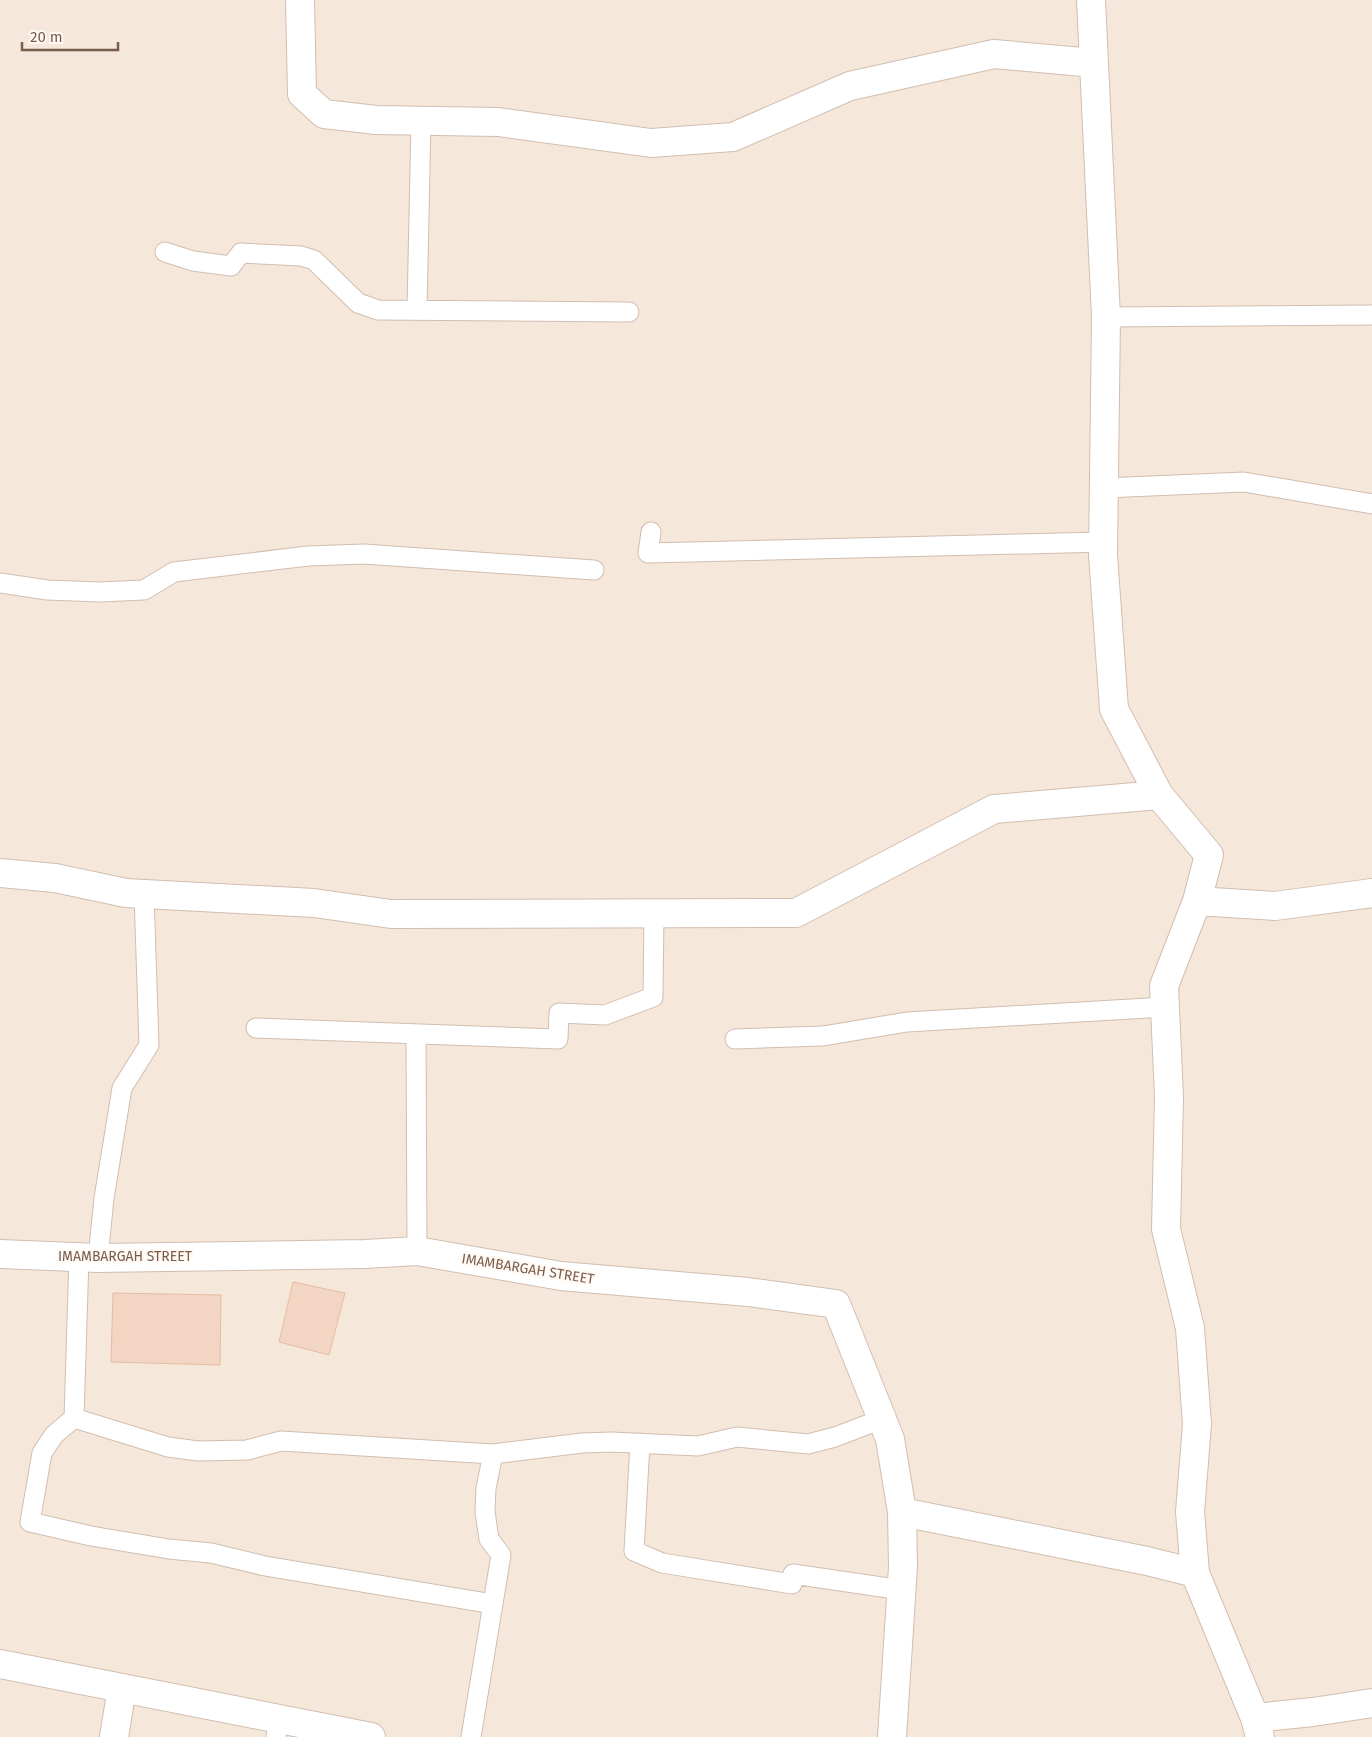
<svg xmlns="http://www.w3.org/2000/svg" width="1372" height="1737" font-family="'Fira Sans',sans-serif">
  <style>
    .residential { fill: #f5e8da }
    .building { fill: #f3d5c3; stroke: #e6bba3 }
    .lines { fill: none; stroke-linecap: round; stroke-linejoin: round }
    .service-casing { stroke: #d1beb0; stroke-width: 21 }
    .minor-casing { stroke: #d1beb0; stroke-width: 30 }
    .service { stroke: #fff; stroke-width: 19 }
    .minor { stroke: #fff; stroke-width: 28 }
    .labels { text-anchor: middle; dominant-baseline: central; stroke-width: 4.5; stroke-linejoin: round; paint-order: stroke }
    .street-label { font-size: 14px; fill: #7a5c4d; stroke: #fffaf3 }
  </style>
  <rect width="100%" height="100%" fill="#fdf6ec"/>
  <path class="residential" d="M0 0H1372V1737H0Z"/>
  <path class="building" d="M293 1282 345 1293 329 1355 279 1342Z
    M113 1293 221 1295 220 1365 111 1362Z"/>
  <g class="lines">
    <g class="service-casing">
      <path id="service" d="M165 252 193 261 231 266 241 253 301 256 314 260 358 303 378 310 629 312
        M417 310 421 121
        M1106 317 1372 315
        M1104 488 1244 482 1372 504
        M651 532 648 553 1104 542
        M0 583 47 590 100 592 144 590 174 572 308 556 364 554 594 570
        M256 1028 558 1039 559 1013 605 1015 653 997 654 913
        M416 1034 417 1251
        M735 1039 823 1036 907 1022 1165 1007
        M79 1257 74 1418 54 1435 42 1453 30 1522 91 1536 169 1549 211 1553 265 1566 493 1604
        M98 1258 104 1198 122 1088 149 1045 144 894
        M74 1418 168 1447 198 1451 247 1450 281 1441 493 1454 582 1443 611 1442 698 1446 737 1437 808 1444 835 1437 882 1419
        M640 1443 634 1551 662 1563 792 1584 793 1574 902 1590
        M276 1737 278 1719
        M471 1737 501 1555 489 1539 485 1512 486 1488 493 1454"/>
    </g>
    <g class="minor-casing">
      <path id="minor" d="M300 0 302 94 324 114 376 120 498 122 651 143 733 137 850 86 994 54 1094 63
        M1091 0 1106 317 1103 555 1114 709 1159 795 1209 855 1197 901 1164 986 1169 1097 1166 1229 1190 1328 1197 1424 1190 1512 1195 1573 1255 1718 1260 1737
        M0 873 55 878 126 893 314 903 391 914 796 913 994 809 1159 795
        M1197 901 1275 906 1372 893
        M0 1254 98 1258 365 1254 417 1251 561 1276 748 1292 836 1304 890 1439 902 1512 903 1567 892 1737
        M902 1512 1147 1561 1195 1573
        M0 1664 371 1737
        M1255 1718 1313 1712 1372 1703
        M114 1737 122 1688"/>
    </g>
    <use href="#service" class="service"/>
    <use href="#minor" class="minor"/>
  </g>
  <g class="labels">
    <g class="street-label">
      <text x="125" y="1256">IMAMBARGAH STREET</text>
      <text transform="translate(528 1269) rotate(9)">IMAMBARGAH STREET</text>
    </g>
  </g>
  <path d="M22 42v8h96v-8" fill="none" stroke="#7a5c4d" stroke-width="2.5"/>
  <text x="30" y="42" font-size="15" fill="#7a5c4d" stroke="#fffaf3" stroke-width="4" paint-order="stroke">20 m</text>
</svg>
